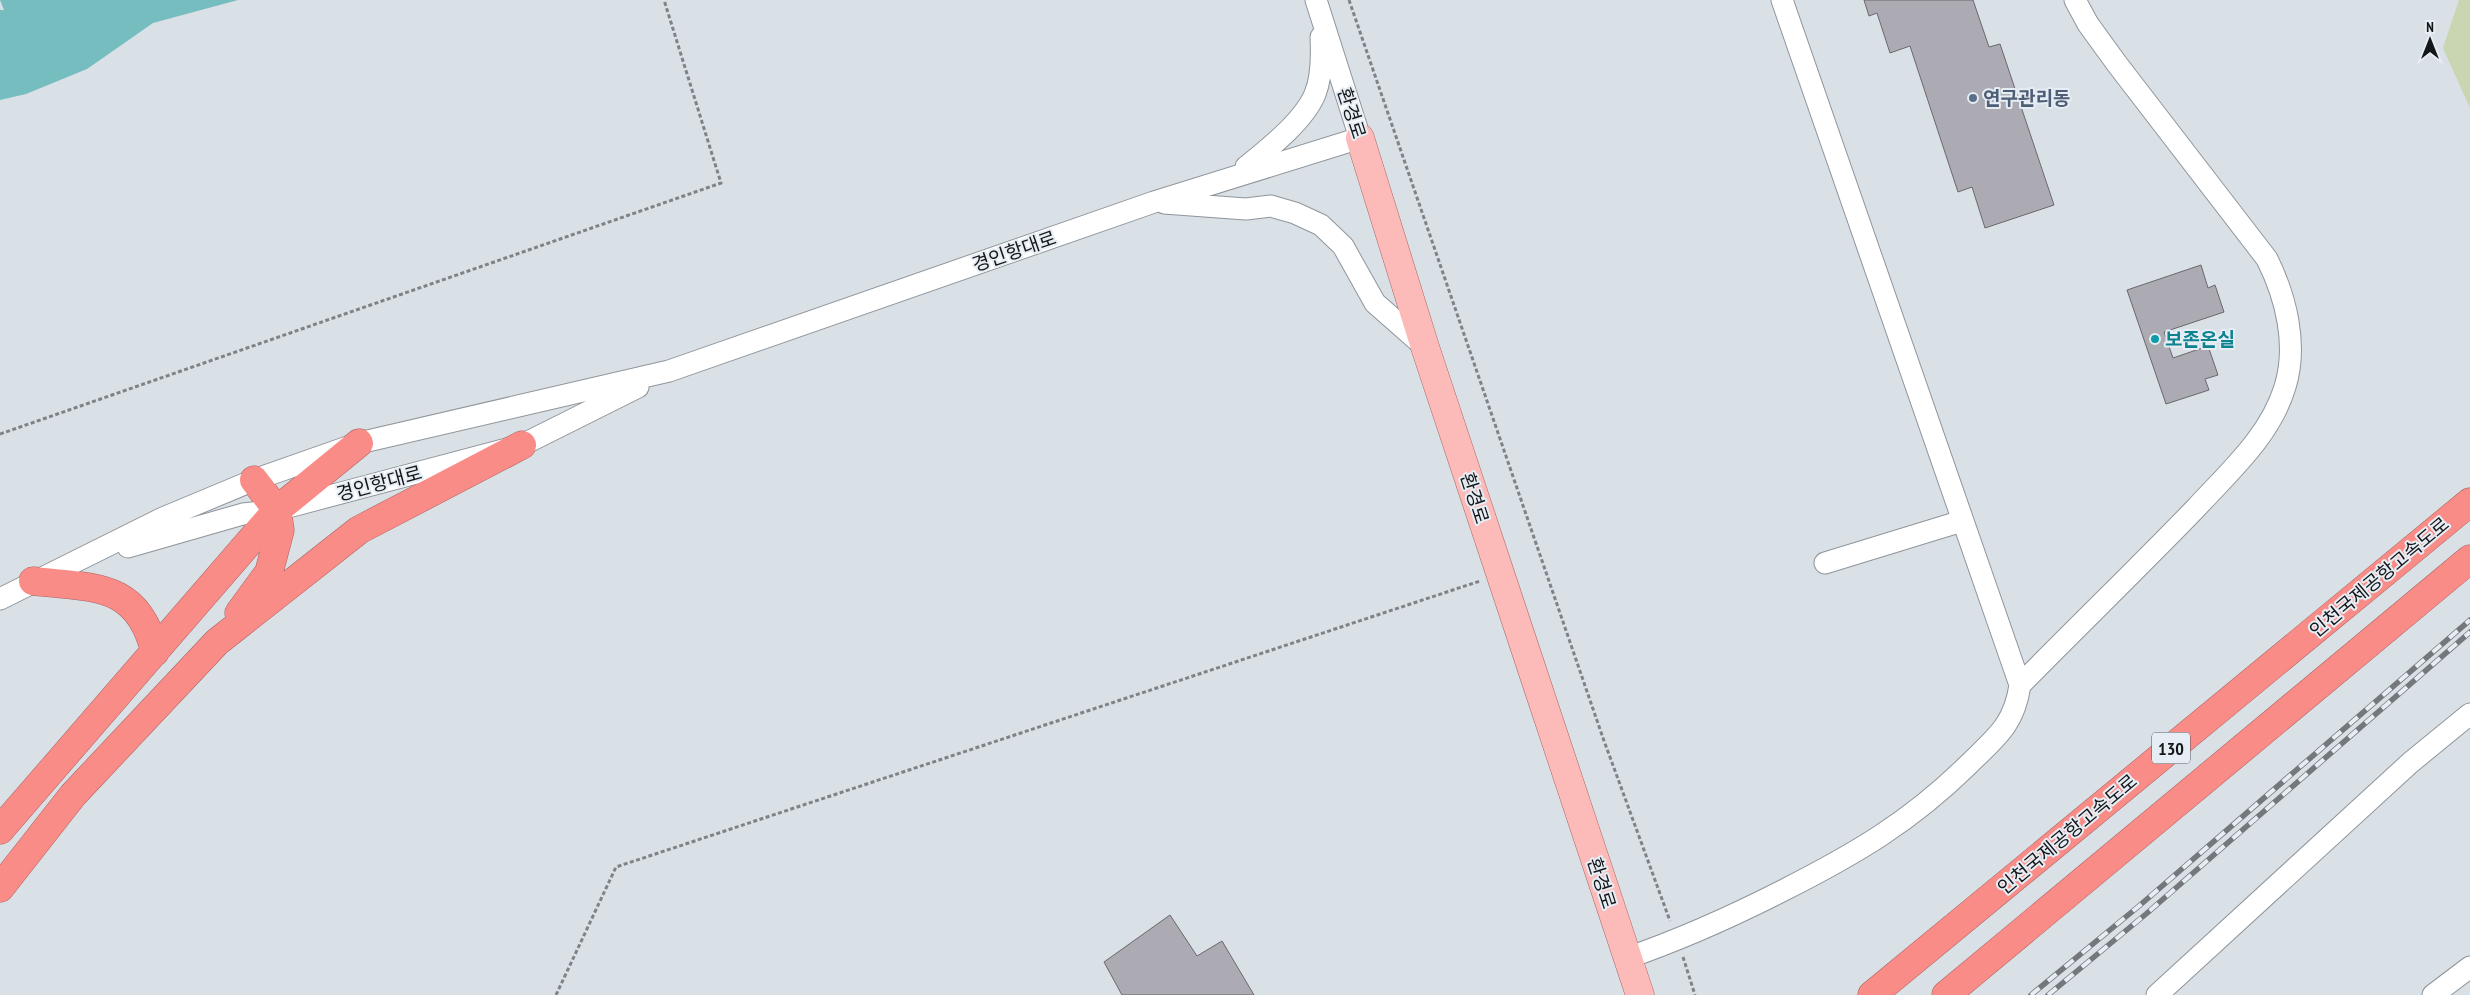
<svg xmlns="http://www.w3.org/2000/svg" width="2470" height="995" font-family="'PT Sans Narrow','Noto Sans KR',sans-serif">
  <style>
    .green { fill: #cad5b2 }
    .water { fill: #75bdbf }
    .building { fill: #acaab2; stroke: #6a686f }
    .lines { fill: none; stroke-linecap: round; stroke-linejoin: round }
    .minor-casing { stroke: #8f959b; stroke-width: 23 }
    .major-casing { stroke: #aa6361; stroke-width: 29 }
    .highway-casing { stroke: #aa6361; stroke-width: 29 }
    .path { stroke: #7e8387; stroke-width: 3; stroke-dasharray: 4 2.5; stroke-linecap: butt }
    .minor { stroke: #fff; stroke-width: 21 }
    .major { stroke: #fcbab8; stroke-width: 28 }
    .highway { stroke: #fa8c88; stroke-width: 28 }
    .rail-casing { stroke: #74787c; stroke-width: 5.5 }
    .rail { stroke: #e6edf4; stroke-width: 4; stroke-dasharray: 11; stroke-linecap: butt }
    .service-dot { fill: #5c6f8a; stroke: #e6edf4; stroke-width: 2 }
    .culture-dot { fill: #0f9aa8; stroke: #e6edf4; stroke-width: 2 }
    .labels { text-anchor: middle; dominant-baseline: central; stroke-width: 4; stroke-linejoin: round; paint-order: stroke }
    .shield { fill: #e6edf4; stroke: #53565a; stroke-width: 1 }
    .shield-label { font-size: 18px; font-weight: bold; fill: #141618 }
    .service-label { font-size: 19px; font-weight: bold; fill: #4e5e75; stroke: #e6edf4; text-anchor: start }
    .street-label { font-size: 19px; fill: #141618; stroke: #e6edf4 }
    .culture-label { font-size: 19px; font-weight: bold; fill: #0d838f; stroke: #e6edf4; text-anchor: start }
  </style>
  <rect width="100%" height="100%" fill="#d9e0e6"/>
  <path class="green" d="M2459 0H2470V108L2443 48Z"/>
  <path class="water" d="M0 0H238L153 23 87 69 26 94 0 100V10H4Z"/>
  <path class="building" d="M1864 0H1973L1989 47 2000 44 2054 205 1985 228 1972 187 1958 192 1910 46 1890 53 1877 13 1869 16Z
    M2201 265 2208 288 2215 285 2224 312 2164 332 2173 358 2208 346 2218 375 2205 379 2209 390 2166 404 2127 290Z
    M1170 915 1197 956 1222 941 1254 995H1122L1104 962Z"/>
  <g class="lines">
    <g class="minor-casing">
      <path id="minor" d="M1246 167C1268 149 1304 121 1315 94 1322 77 1322 56 1321 37
        M1164 203 1246 209 1271 206 1295 213 1321 225 1343 246 1375 303 1425 347
        M128 547 243 514 277 510 522 445 638 387
        M1825 563 1962 521
        M0 599 163 518 254 480 359 443 669 371 1154 202 1360 138 1316 0
        M2020 685C2078 626 2138 568 2196 508 2230 471 2270 436 2285 387 2298 345 2286 297 2267 259L2117 64 2088 24 2075 0
        M1627 958C1682 939 1733 916 1784 890 1855 854 1910 822 1968 765 1995 738 2014 726 2020 685L1782 0
        M2157 995 2410 763 2470 714
        M2433 995 2470 967"/>
    </g>
    <g class="major-casing">
      <path id="major" d="M1360 138 1425 347 1640 995"/>
    </g>
    <g class="highway-casing">
      <path id="highway" d="M33 581C94 588 138 582 155 652
        M239 613 269 572 280 530 277 510 254 480
        M0 830 277 510 359 443
        M0 888 73 795 217 642 359 530 522 445
        M1872 995 2470 502
        M1946 995 2470 559"/>
    </g>
    <path class="path" d="M1349 0 1603 738 1670 921
      M0 434 721 183 664 0
      M1683 957 1695 995
      M556 995 616 867 1480 581"/>
    <use href="#minor" class="minor"/>
    <use href="#major" class="major"/>
    <use href="#highway" class="highway"/>
    <g class="rail-casing">
      <path id="rail" d="M2031 995 2139 906 2470 620
        M2048 995 2146 914 2470 632"/>
    </g>
    <use href="#rail" class="rail"/>
  </g>
  <circle class="service-dot" cx="1973" cy="98" r="5"/>
  <circle class="culture-dot" cx="2155" cy="339" r="5"/>
  <g class="labels">
    <rect class="shield" x="2152" y="732.5" width="38" height="31" rx="4"/>
    <g class="shield-label">
      <text x="2171" y="748">130</text>
    </g>
    <g class="service-label">
      <text x="1983" y="98">연구관리동</text>
    </g>
    <g class="street-label">
      <text transform="translate(1352 113) rotate(72)">환경로</text>
      <text transform="translate(1014 251) rotate(-19)">경인항대로</text>
      <text transform="translate(379 483) rotate(-15)">경인항대로</text>
      <text transform="translate(1475 498) rotate(72)">환경로</text>
      <text transform="translate(2379 577) rotate(-40)">인천국제공항고속도로</text>
      <text transform="translate(2067 834) rotate(-40)">인천국제공항고속도로</text>
      <text transform="translate(1602 883) rotate(72)">환경로</text>
    </g>
    <g class="culture-label">
      <text x="2165" y="339">보존온실</text>
    </g>
  </g>
  <g transform="translate(2430 40)" stroke="#e6edf4" stroke-width="4" paint-order="stroke">
  <path d="M0-4L9 19L0 12L-9 19Z" fill="#141618"/>
  <text y="-8" font-size="14" font-weight="bold" text-anchor="middle" fill="#141618">N</text>
  </g>
</svg>
